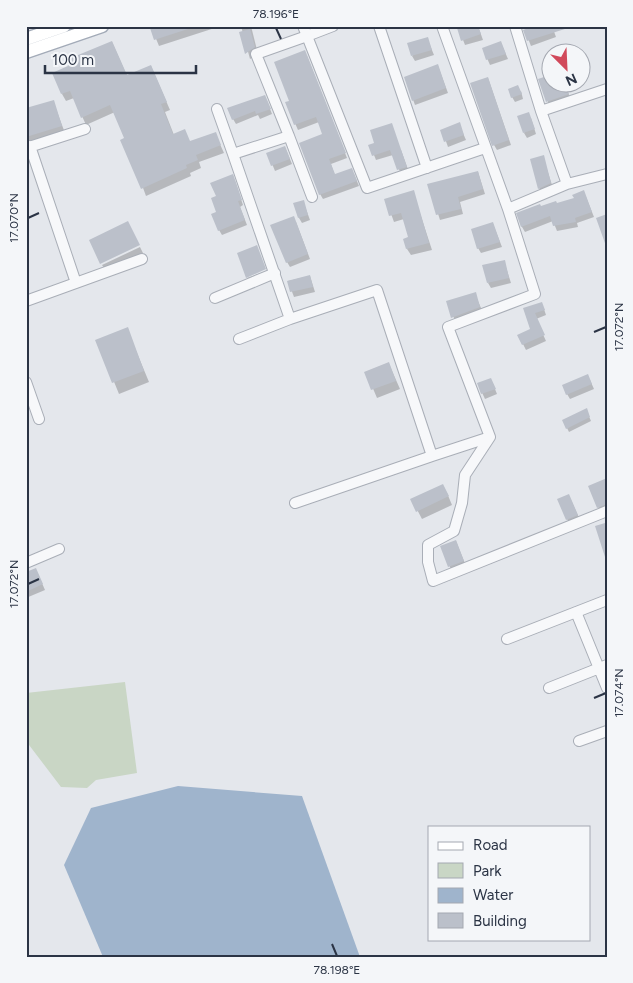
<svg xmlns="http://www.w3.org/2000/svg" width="633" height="983" font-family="Figtree,sans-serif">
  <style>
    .green { fill: #c9d6c5 }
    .water { fill: #9fb4cc }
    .shadow { fill: #0003 }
    .building { fill: #bbc0ca }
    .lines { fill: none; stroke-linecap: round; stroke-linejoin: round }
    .minor-casing { stroke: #a9aeb7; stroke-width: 12 }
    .major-casing { stroke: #a3abb8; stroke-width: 15 }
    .minor { stroke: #f7f8fa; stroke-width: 10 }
    .major { stroke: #fff; stroke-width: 12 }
    .ticks { fill: none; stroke: #2b3445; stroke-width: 2 }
    .neatline { fill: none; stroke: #2b3445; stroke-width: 2 }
    .ticks-label { font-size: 12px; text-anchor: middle; fill: #2b3445 }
  </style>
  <rect width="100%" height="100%" fill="#e4e7ec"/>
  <path class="green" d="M125 682 137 773 96 780 87 788 61 787 26 741V693Z"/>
  <path class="water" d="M178 786 302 796 360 957H103L64 865 91 808Z"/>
  <path class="shadow" d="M26 26H35L26 29Z
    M159 26H221L159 46 152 29Z
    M241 26H251L258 54 250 59Z
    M453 26H478L483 40 465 45 458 27 455 28Z
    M552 26 556 37 531 46 525 31Z
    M427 38 434 55 415 61 412 56Z
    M112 42 127 76 151 66 170 110 165 112 174 135 190 143 215 133 224 153 199 162 201 168 190 173 191 176 146 196 115 112 86 125 74 98 66 101 62 94 70 67Z
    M501 43 508 59 490 65 483 49Z
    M307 56 347 158 331 164 335 176 354 174 359 186 323 199 320 194 324 134 319 122 298 130 286 103 290 102Z
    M438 66 448 93 415 105 405 78Z
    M550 76V82H564L571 100 550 107 540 80Z
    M488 78 511 145 497 150 494 145Z
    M521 91 523 99 515 102 512 97Z
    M53 101 65 133 26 146V110Z
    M267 101 272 114 260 119 258 115 236 124 233 119Z
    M531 118 536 134 527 138 524 133Z
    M459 124 466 140 448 147 442 130Z
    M370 145 401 150 409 172 401 174 393 155 376 160Z
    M285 147 292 164 275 171 268 154Z
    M543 157 553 188 542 193 539 188Z
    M478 172 485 194 460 202 463 214 440 220 429 185Z
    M235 181 243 205 240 207 247 225 222 235 219 230 217 197Z
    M413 192 432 250 411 255 407 249 410 238 404 219 394 222 386 200Z
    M586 197 594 217 577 223 578 227 557 231 553 221 525 232 522 227 518 214Z
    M303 201 310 220 302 223 299 218Z
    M296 222 310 259 290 267 287 262Z
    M493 224 502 247 481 253 478 248Z
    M140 247 143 253 106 271 102 265Z
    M504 261 511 283 491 288 488 283Z
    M266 271 267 275 250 282 247 278Z
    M310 276 315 292 294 297 288 281Z
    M475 294 484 315 457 326 448 302Z
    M525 309H544L546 315 536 319 546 341 526 350 519 336 531 330Z
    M127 329 149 382 119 394 97 340Z
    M389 364 400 389 377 398 366 372Z
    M590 380 594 389 570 399 567 394Z
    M478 384H493L497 394 485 399Z
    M588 414 591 421 569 432 567 428Z
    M607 479V512L602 514 598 507Z
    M447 493 452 505 422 519 412 500Z
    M571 500 580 520 570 524 567 519Z
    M456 541 466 566 452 572 442 547Z
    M26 573 38 574 45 590 26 598Z"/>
  <path class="building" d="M155 26H191V28L154 40 150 28Z
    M463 26H478L481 34 461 41 457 28Z
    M534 26H568V28L527 41 523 30Z
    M250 29 255 47 245 54 239 32Z
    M428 37 432 50 411 56 407 43Z
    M112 41 127 75 151 65 167 102 161 104 173 134 185 129 190 141 216 132 221 145 196 155 198 160 186 165 187 168 141 189 120 140 124 138 110 105 81 118 70 91 61 94 52 73 68 66 66 60Z
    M501 41 506 54 486 60 482 48Z
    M305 50 346 153 329 159 335 174 352 168 357 181 319 195 299 143 322 134 316 117 294 125 285 102 289 101 274 62Z
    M438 64 446 88 412 101 404 77Z
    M550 75V82H564L569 94 546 102 538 79Z
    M488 77 509 140 492 146 470 83Z
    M518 85 522 94 511 98 508 89Z
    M265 95 271 109 256 114 255 111 232 120 227 108Z
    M54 100 62 126 26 137V108Z
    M529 112 535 129 523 133 517 116Z
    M460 122 464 135 444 142 440 130Z
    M392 123 407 167 397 170 390 150 372 156 368 145 374 143 370 130Z
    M285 146 290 159 271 166 266 153Z
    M544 155 551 183 538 189 530 159Z
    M478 171 483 189 458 197 461 209 436 215 427 184Z
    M233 174 242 200 238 201 245 220 218 231 211 214 216 212 211 198 216 196 210 183Z
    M414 190 429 243 406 249 403 239 408 237 401 213 389 216 384 199Z
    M584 190 592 212 575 218 576 222 553 226 550 216 521 227 516 213 540 204 541 206 556 201 557 203 574 198 572 195Z
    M304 200 308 215 298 218 293 203Z
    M607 214V246H606L596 218Z
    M294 216 308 254 286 263 270 225Z
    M128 221 140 245 100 264 89 240Z
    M493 222 500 242 477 249 471 229Z
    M257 245 266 269 246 278 237 253Z
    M505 260 509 278 487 283 482 265Z
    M310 275 313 287 290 292 287 281Z
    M476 292 480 307 451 318 446 301Z
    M542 302 545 310 535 313 545 335 522 345 517 335 530 329 523 308Z
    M128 327 144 371 112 383 95 340Z
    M389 362 396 381 371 390 364 372Z
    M588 374 592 384 566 395 562 385Z
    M491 378 496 389 481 394 477 383Z
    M587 408 590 417 566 429 562 420Z
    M607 478V504L597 508 588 486Z
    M443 484 449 496 416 512 410 499Z
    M569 494 578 515 566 520 557 499Z
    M605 523 607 530V557H605L595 526Z
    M456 540 464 561 448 567 440 546Z
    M36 568 43 584 26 592V572Z"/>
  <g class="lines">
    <g class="minor-casing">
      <path id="minor" d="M333 26 307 36 367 188 485 148
        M379 26 427 168
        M217 109 233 154
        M541 111 607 89
        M289 136 312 197
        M30 146 76 283
        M26 148 85 129
        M567 184 607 174
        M508 209 567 184 541 111 515 26
        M215 298 275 273
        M26 301 142 259
        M290 319 377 290 432 456 295 503
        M239 339 290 319 233 154 289 136 256 54 307 36 303 26
        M26 382 39 419
        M490 437 465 475 462 503 454 531 428 545V562L433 581 607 511
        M432 456 490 437 448 327 535 294 508 209 442 26
        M26 563 59 549
        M576 612 607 688
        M507 639 607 600
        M549 688 607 665
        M579 741 607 731"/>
    </g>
    <g class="major-casing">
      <path id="major" d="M26 39 64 26
        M26 52 102 26"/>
    </g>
    <use href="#minor" class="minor"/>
    <use href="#major" class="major"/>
  </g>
  <path class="ticks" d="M276 28 281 39M28 218 39 213M594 332 606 327M28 584 39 579M594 698 606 693M332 944 337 956"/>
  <rect width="633" height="983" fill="none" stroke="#f4f6f9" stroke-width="55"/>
  <rect x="428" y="826" width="162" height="115" fill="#f4f6f9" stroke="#a4a8b1"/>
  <rect x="438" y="842" width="25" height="8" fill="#ffffff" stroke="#a4a8b1"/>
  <text x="473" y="850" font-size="15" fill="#2b3445">Road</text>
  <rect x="438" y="863" width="25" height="15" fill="#c9d6c5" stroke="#a4a8b1"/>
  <text x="473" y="876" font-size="15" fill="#2b3445">Park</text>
  <rect x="438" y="888" width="25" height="15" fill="#9fb4cc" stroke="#a4a8b1"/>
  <text x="473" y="900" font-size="15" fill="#2b3445">Water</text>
  <rect x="438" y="913" width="25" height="15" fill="#bbc0ca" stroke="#a4a8b1"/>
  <text x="473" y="926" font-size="15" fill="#2b3445">Building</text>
  <g transform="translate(566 68) rotate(156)"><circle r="24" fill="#f4f6f9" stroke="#a4a8b1"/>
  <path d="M0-4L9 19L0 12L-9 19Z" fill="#d1495b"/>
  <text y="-8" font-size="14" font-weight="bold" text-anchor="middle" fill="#2b3445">N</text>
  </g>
  <path d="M45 65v8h151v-8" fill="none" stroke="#2b3445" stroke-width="2.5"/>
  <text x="52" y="65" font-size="15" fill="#2b3445" stroke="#f4f6f9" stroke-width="4" paint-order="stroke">100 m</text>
  <rect x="28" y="28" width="578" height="928" class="neatline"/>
  <g class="ticks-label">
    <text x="276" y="18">78.196°E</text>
    <text transform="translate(14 218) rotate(-90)" y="4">17.070°N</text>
    <text transform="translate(619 327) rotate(-90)" y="4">17.072°N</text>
    <text transform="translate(14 584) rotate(-90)" y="4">17.072°N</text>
    <text transform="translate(619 693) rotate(-90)" y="4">17.074°N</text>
    <text x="337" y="974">78.198°E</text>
  </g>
</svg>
